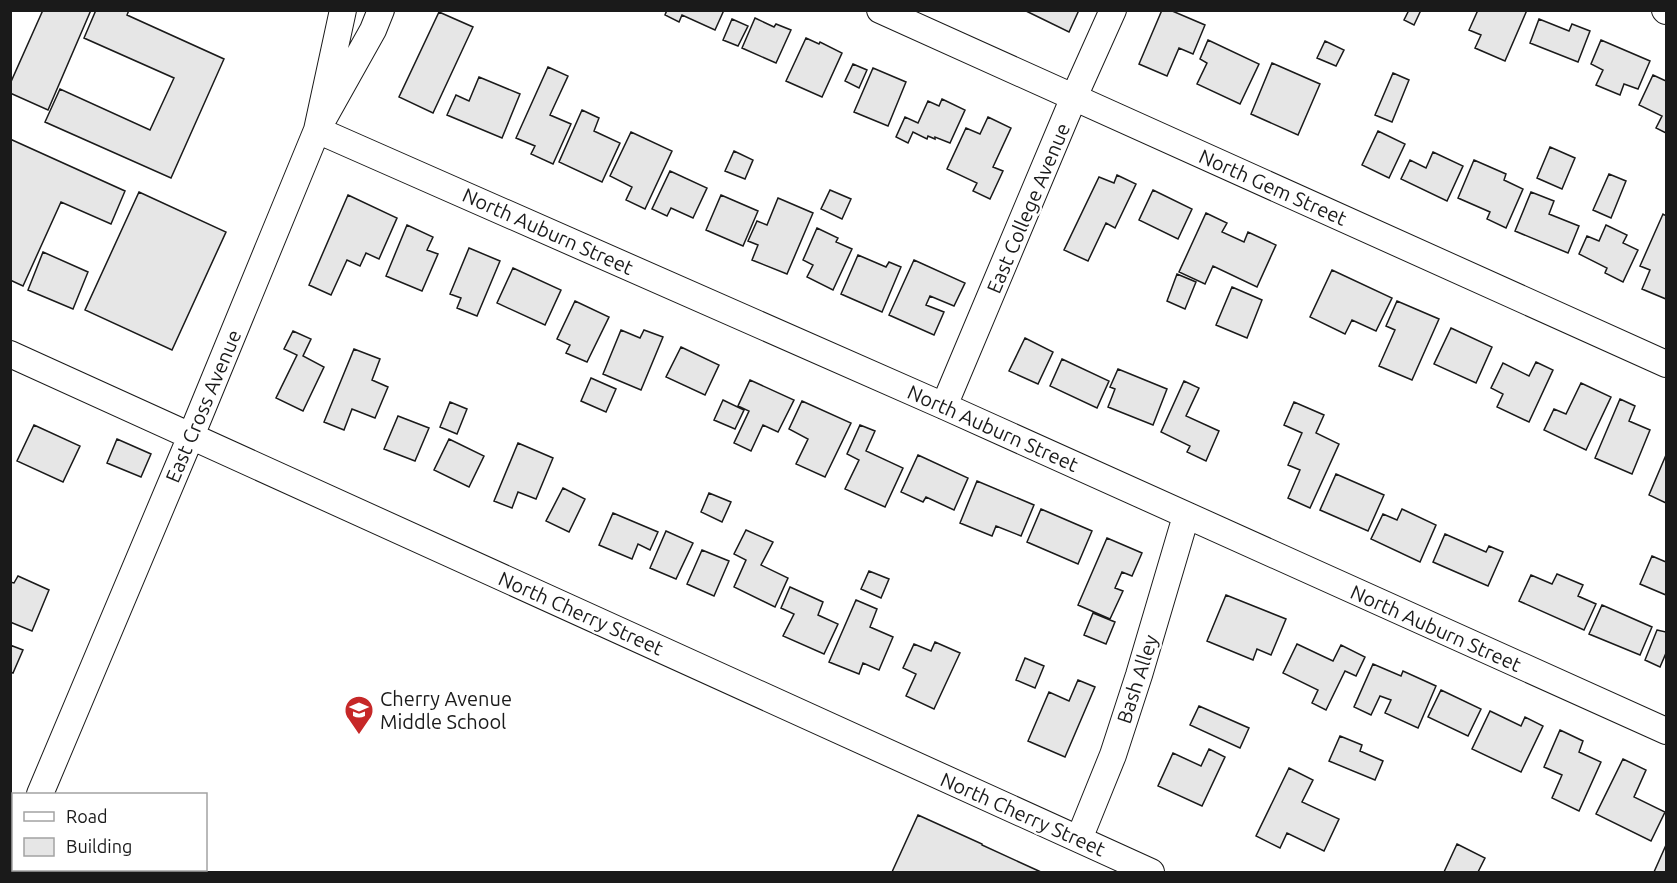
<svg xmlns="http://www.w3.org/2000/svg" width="1677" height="883" font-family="Ubuntu,sans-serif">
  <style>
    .building { fill: #e6e6e6; stroke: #1a1a1a; stroke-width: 1.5 }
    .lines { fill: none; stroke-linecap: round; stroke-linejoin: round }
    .minor-casing { stroke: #1a1a1a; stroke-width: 28 }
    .minor { stroke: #fff; stroke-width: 26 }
    .labels { text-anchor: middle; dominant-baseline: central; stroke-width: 4.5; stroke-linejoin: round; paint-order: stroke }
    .street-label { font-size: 20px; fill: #1a1a1a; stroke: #fff }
    .poi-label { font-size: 20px; fill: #1a1a1a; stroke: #fff; text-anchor: start }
  </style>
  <rect width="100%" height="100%" fill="#fff"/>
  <path class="building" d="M43 10H91L48 110 10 93V84Z
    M96 10H129L127 15 224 59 171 178 45 122 60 89 150 130 174 78 84 38Z
    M667 10H724L715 30 682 15 679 22 665 15Z
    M1024 10H1079L1069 32Z
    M1162 10H1170L1205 25 1193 54 1179 48 1167 76 1139 64Z
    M1409 10H1421L1414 25 1404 20Z
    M1478 10H1527L1505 61 1475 48 1481 35 1469 30Z
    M439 12 473 27 433 113 399 97Z
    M755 18 774 27 776 24 791 30 776 63 742 48Z
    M732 19 748 26 738 46 723 40Z
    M1539 19 1569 31 1572 24 1590 31 1578 62 1530 43Z
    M806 38 819 44 820 42 842 53 822 97 786 81Z
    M1208 40 1259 64 1240 104 1197 84 1207 63 1200 59Z
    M1601 40 1650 61 1638 89 1624 84 1620 95 1596 85 1603 70 1591 64Z
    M1325 41 1344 50 1336 66 1317 58Z
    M1272 63 1320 84 1298 135 1251 114Z
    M853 64 867 70 859 88 845 81Z
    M548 67 568 76 550 115 571 124 553 164 531 154 535 146 516 138Z
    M873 68 906 82 888 126 854 112Z
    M1393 73 1409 80 1392 122 1375 115Z
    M1653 75 1666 81V133L1656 128 1662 116 1639 105Z
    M479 77 520 94 502 138 447 115 456 95 469 101Z
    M942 99 965 110 950 143 935 137V139L928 136 927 139 913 132 908 143 896 137 905 117 918 123 928 101 939 106Z
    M582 110 599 118 594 131 620 143 602 182 559 162Z
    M988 117 1011 128 993 167 1003 171 990 199 973 191 977 183 947 169 966 128 980 134Z
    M1378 131 1405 144 1389 178 1362 165Z
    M631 132 672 151 645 209 626 200 632 187 610 176Z
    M10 139 125 191 111 224 61 202 23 286 10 280Z
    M1550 147 1575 158 1562 189 1537 178Z
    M734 151 753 160 745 179 725 171Z
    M1433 152 1463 166 1447 201 1401 179 1410 160 1426 168Z
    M1474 160 1506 174 1504 180 1523 189 1506 228 1487 219 1490 212 1458 198Z
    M670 171 707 188 693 218 671 208 667 216 652 209Z
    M1609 174 1626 181 1611 218 1593 210Z
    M1117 175 1136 184 1115 228 1106 223 1088 261 1064 250 1099 177 1114 183Z
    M830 190 851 199 842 219 821 209Z
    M1153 190 1192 209 1178 239 1139 220Z
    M139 192 226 232 172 350 85 310Z
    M1531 192 1554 201 1549 214 1579 226 1568 253 1515 231Z
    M348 195 397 218 379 259 366 253 360 266 347 260 331 295 309 285Z
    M721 195 758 211 743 246 706 230Z
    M778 198 813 213 787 274 752 260 758 245 748 241 757 221 767 225Z
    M1206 213 1227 223 1222 232 1244 242 1248 232 1276 245 1257 287 1213 266 1205 284 1179 272Z
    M1663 214 1666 216V299L1642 289 1650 270 1640 266Z
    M407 225 433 237 427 250 438 254 422 291 386 276Z
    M1606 225 1627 235 1623 243 1638 250 1623 282 1605 273 1607 268 1579 254 1587 236 1599 241Z
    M817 228 838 238 836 242 852 249 833 290 807 277 813 265 803 260Z
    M469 248 500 261 477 316 457 308 461 298 450 294Z
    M43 252 88 272 73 309 28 290Z
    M858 255 886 267 889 262 901 267 882 312 841 294Z
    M914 260 965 283 954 306 930 296 926 305 944 312 934 335 889 315Z
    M513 268 561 290 545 325 497 303Z
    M1332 270 1392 298 1376 331 1352 320 1345 334 1310 317Z
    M1177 274 1196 282 1185 309 1167 301Z
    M1232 287 1262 300 1247 338 1216 325Z
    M575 301 609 317 587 362 566 353 570 345 557 339Z
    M1397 301 1439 319 1412 380 1379 366 1395 330 1386 326Z
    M1451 328 1492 347 1476 383 1434 364Z
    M621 330 640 338 644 330 663 337 641 390 603 374Z
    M293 331 311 339 303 356 324 367 303 411 276 398 297 355 284 349Z
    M1025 338 1053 352 1038 384 1009 371Z
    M681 347 719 365 705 395 666 377Z
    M354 349 380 359 372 380 388 387 375 418 352 409 344 430 324 422Z
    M1062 359 1109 381 1097 408 1050 386Z
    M1536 362 1553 370 1529 422 1497 407 1503 394 1491 388 1503 363 1529 376Z
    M1118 369 1167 389 1153 425 1108 407 1115 389 1110 387Z
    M591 378 616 389 606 412 581 401Z
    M750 380 794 400 778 432 763 425 751 451 734 443 749 411 738 406Z
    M1184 381 1199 388 1186 416 1219 431 1206 461 1187 452 1190 446 1161 432Z
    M1581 383 1611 397 1586 450 1544 430 1554 409 1566 414Z
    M1620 399 1635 406 1629 421 1650 430 1632 474 1595 458Z
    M723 400 744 410 735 429 714 420Z
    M802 401 851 423 825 477 796 464 808 439 789 429Z
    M450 402 467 409 457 434 440 427Z
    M1294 402 1324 415 1316 433 1339 444 1310 508 1288 498 1300 470 1288 465 1302 433 1284 425Z
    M398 416 429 428 415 461 384 449Z
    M34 425 80 446 63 482 17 461Z
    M860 425 875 431 866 451 903 468 885 507 845 489 859 460 847 454Z
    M117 439 151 454 141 477 107 463Z
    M449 439 484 456 469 487 434 470Z
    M518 443 553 458 536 499 518 492 512 508 494 501Z
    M918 455 968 478 954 510 926 497 923 502 901 492Z
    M1666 455V503L1649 495Z
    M1336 474 1384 495 1368 531 1320 510Z
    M977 481 1034 505 1021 536 996 526 992 536 960 523Z
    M563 488 585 499 569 532 546 521Z
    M709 493 731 502 722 522 701 512Z
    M1041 509 1092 531 1078 564 1027 542Z
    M1402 509 1436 525 1420 562 1371 539 1383 514 1397 520Z
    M613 513 658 532 650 550 638 544 632 559 599 545Z
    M746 530 773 542 761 565 788 578 775 607 734 587 746 560 734 554Z
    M666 531 693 543 676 579 650 568Z
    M1445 534 1486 552 1489 546 1503 552 1488 586 1433 562Z
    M1107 538 1142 553 1132 576 1122 572 1115 588 1123 591 1110 619 1078 605Z
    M702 550 729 561 714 596 687 584Z
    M1652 556 1666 562V595L1640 584Z
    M869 571 889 579 881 598 861 589Z
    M1557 574 1583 585 1578 596 1596 604 1584 630 1519 601 1531 575 1552 584Z
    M18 576 49 590 32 631 10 622V582L14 583Z
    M790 587 823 602 818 615 838 624 824 654 783 636 794 614 781 608Z
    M1226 595 1286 619 1271 655 1257 649 1253 660 1207 641Z
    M856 600 877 609 870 627 893 637 879 670 863 663 859 674 829 662Z
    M1602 605 1652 627 1640 655 1589 634Z
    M1093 613 1115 622 1106 644 1084 635Z
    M1657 630 1666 632V653L1660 667 1645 660Z
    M935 642 960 653 934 709 906 696 916 674 903 668 914 644 931 651Z
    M1297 644 1333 661 1341 645 1365 657 1356 676 1345 671 1326 710 1312 703 1318 690 1283 673Z
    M10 645 23 650 13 673 10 672Z
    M1025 658 1044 666 1035 688 1016 680Z
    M1373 664 1401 676 1403 671 1436 686 1418 728 1385 713 1391 700 1380 696 1371 715 1354 707Z
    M1078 680 1095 687 1065 757 1028 741 1049 692 1069 701Z
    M1441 690 1481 709 1468 736 1428 717Z
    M1199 706 1249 728 1240 748 1190 725Z
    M1490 711 1521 726 1525 717 1543 726 1521 772 1472 749Z
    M1560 730 1583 741 1579 752 1601 762 1579 811 1552 798 1562 775 1544 767Z
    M1340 736 1362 745 1360 751 1383 761 1375 780 1329 761Z
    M1209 749 1225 757 1202 806 1158 786 1173 753 1201 766Z
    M1623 759 1646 770 1634 797 1665 812 1651 841 1596 814Z
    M1289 768 1313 780 1302 802 1339 819 1324 851 1287 833 1280 848 1256 836Z
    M918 815 982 844V845L1041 872H892Z
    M1457 844 1485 858 1478 872H1444Z
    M1666 845V872H1654Z"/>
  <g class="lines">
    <g class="minor-casing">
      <path id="minor" d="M381 10 373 30 317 130 944 406 1666 731
        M880 10 1666 364
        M1665 10 1666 11
        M10 354 1151 872
        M944 406 1074 97 1113 10
        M40 794 191 436 317 130 343 10
        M1079 839 1113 755 1139 675 1186 516
        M10 862 14 855"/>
    </g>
    <use href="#minor" class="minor"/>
  </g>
  <defs>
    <g id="school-pin" transform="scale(1.5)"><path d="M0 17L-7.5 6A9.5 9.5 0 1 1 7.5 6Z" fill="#c62828" stroke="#fff"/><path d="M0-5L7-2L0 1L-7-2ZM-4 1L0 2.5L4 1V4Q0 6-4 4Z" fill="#fff"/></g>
  </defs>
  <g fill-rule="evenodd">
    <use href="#school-pin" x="359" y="710"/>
  </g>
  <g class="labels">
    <g class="street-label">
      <text transform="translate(1273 187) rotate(24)">North Gem Street</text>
      <text transform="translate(1028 208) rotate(-67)">East College Avenue</text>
      <text transform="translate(548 231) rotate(24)">North Auburn Street</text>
      <text transform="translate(203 406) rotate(-67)">East Cross Avenue</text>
      <text transform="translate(993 428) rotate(24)">North Auburn Street</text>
      <text transform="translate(581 613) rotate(24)">North Cherry Street</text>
      <text transform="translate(1436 628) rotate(24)">North Auburn Street</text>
      <text transform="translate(1137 679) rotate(-72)">Bash Alley</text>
      <text transform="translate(1023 814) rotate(24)">North Cherry Street</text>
    </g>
    <g class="poi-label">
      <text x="380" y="698">Cherry Avenue<tspan x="380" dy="23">Middle School</tspan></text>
    </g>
  </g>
  <rect width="1677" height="883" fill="none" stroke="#1a1a1a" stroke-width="24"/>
  <rect x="12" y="793" width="195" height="78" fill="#ffffff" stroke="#a3a3a3" stroke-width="1.5"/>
  <rect x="24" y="812" width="30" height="9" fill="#ffffff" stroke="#a3a3a3" stroke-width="1.5"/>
  <text x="66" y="823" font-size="18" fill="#1a1a1a">Road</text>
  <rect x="24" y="838" width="30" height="18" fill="#e6e6e6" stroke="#a3a3a3" stroke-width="1.5"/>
  <text x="66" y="853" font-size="18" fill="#1a1a1a">Building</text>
</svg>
